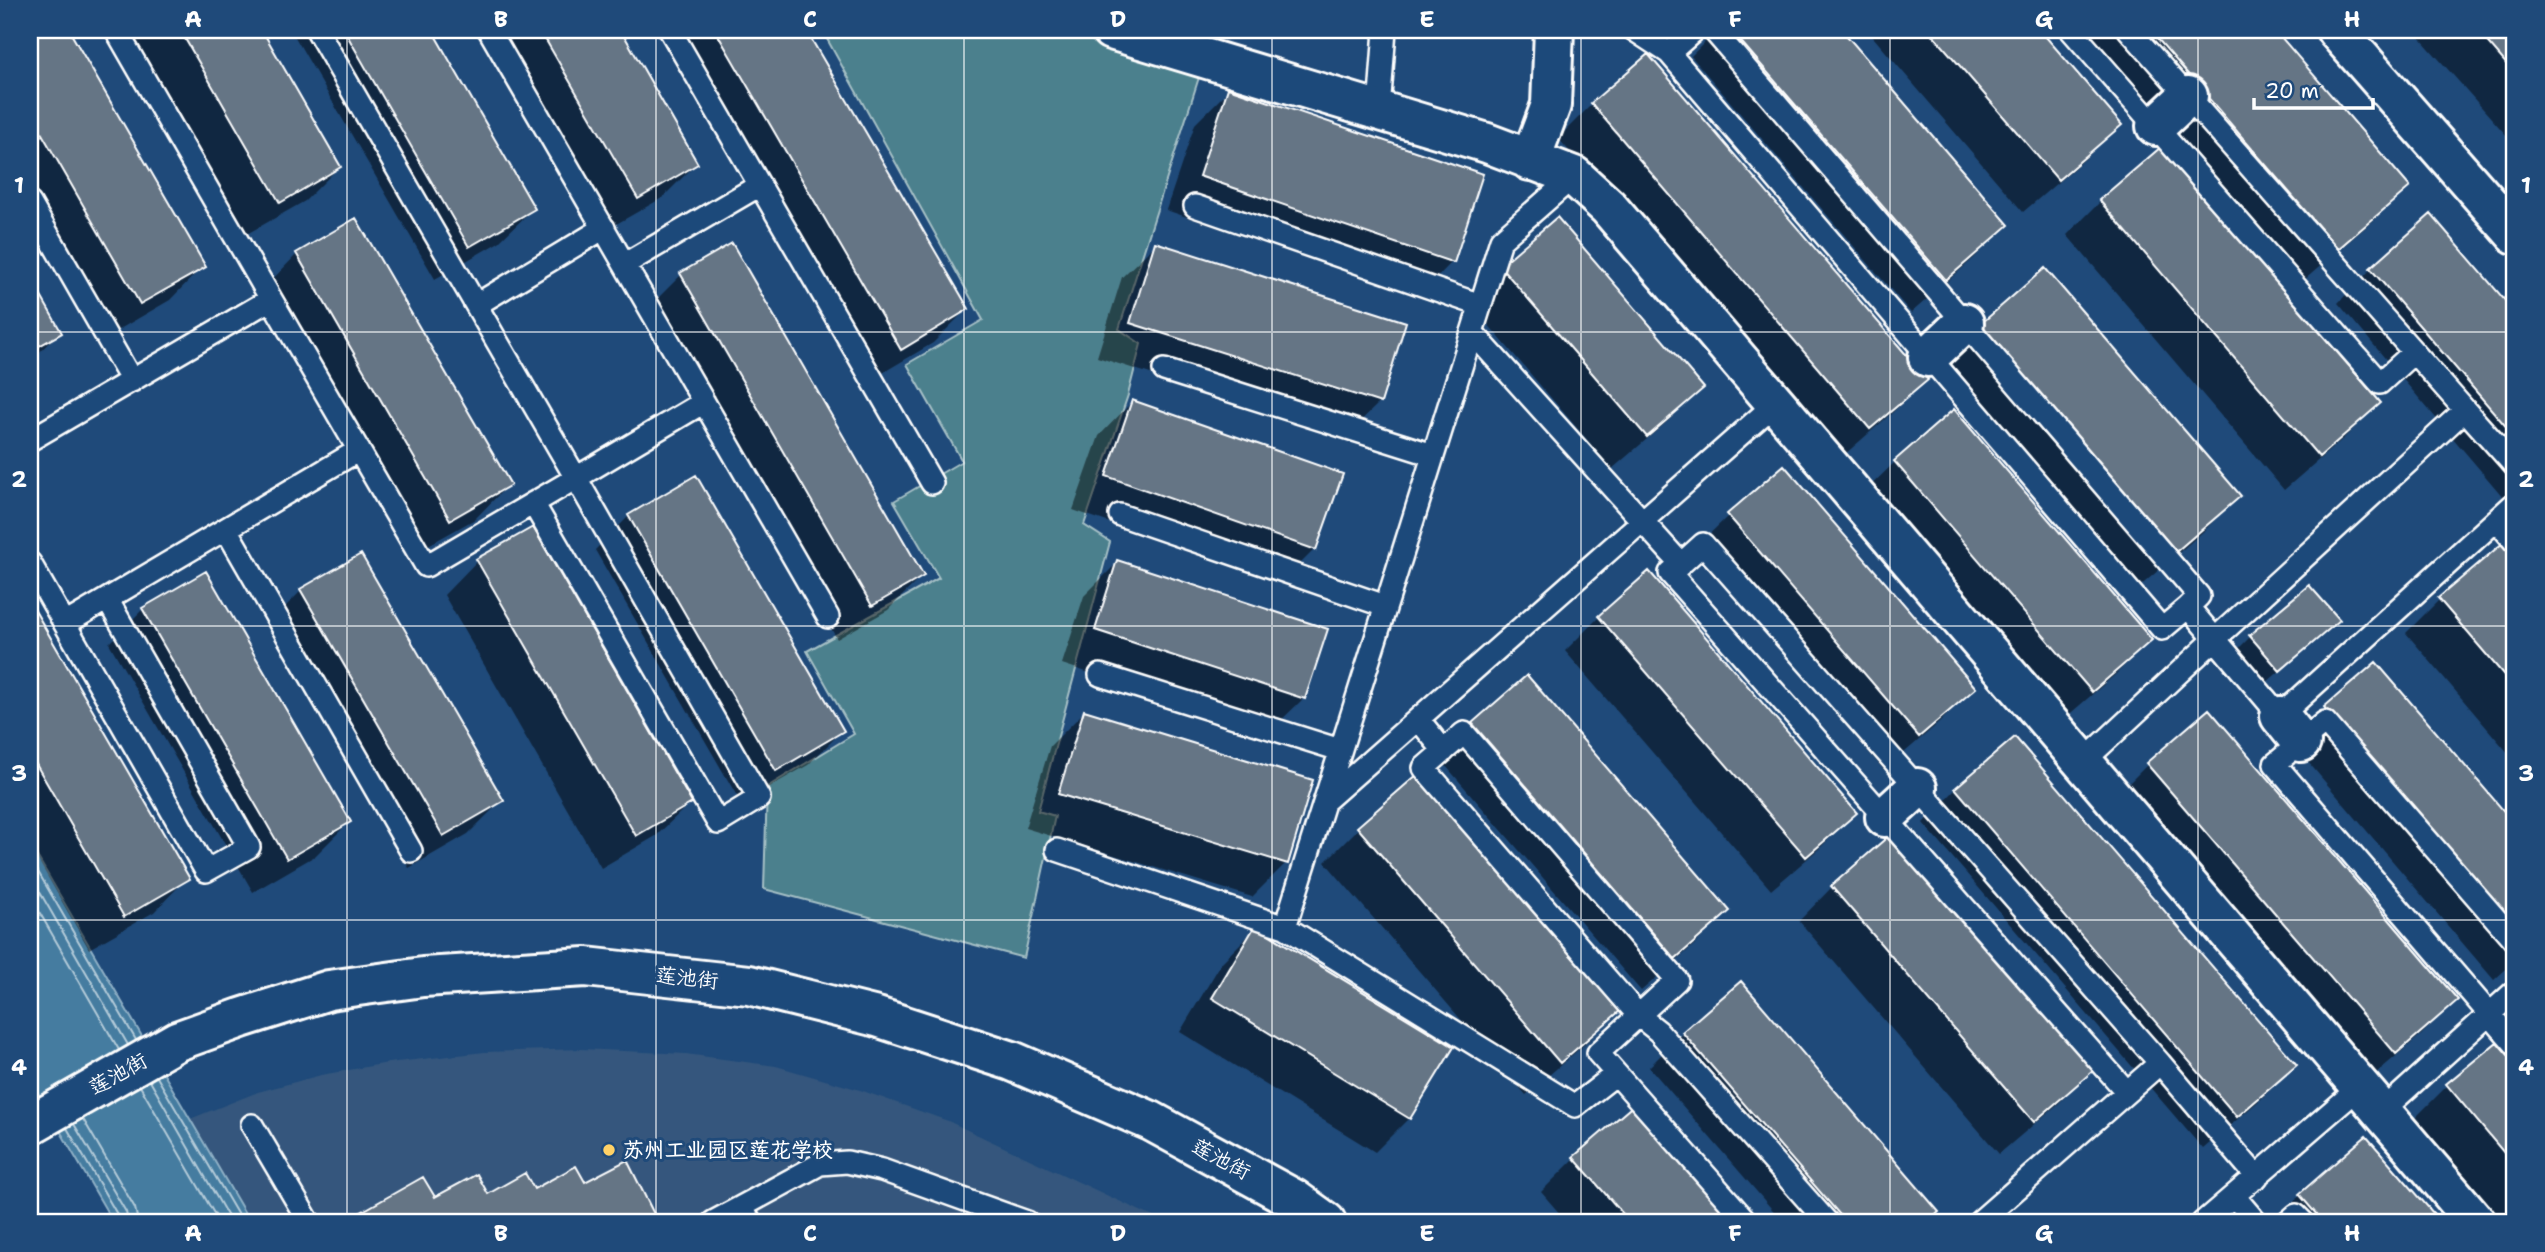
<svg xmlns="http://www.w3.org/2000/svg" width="2545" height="1252" font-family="'Shantell Sans','LXGW WenKai TC',sans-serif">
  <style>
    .built { fill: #34577d }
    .green { fill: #4c808d; stroke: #a6c0c6; stroke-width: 2 }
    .water { fill: #447ca0; stroke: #8fb0c6; stroke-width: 2 }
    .shadow { fill: #0007 }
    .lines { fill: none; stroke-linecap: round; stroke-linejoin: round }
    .shore { stroke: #b4cbd9; stroke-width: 2 }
    .building { fill: #657585; stroke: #fff; stroke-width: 2 }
    .lane-casing { stroke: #fff; stroke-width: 26 }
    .street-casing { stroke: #fff; stroke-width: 44 }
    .secondary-casing { stroke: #fff; stroke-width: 44 }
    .lane { stroke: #1f4a7a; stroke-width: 21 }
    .street { stroke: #1f4a7a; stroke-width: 38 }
    .secondary { stroke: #1f4a7a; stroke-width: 38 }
    .grid { fill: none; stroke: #fff; stroke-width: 2; stroke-opacity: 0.55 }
    .poi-dot { fill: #ffd166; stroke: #1f4a7a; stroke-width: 2.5 }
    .labels { text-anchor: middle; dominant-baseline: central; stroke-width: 6; stroke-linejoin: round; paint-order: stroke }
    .street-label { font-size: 21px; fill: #fff; stroke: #1f4a7a }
    .poi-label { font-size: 21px; font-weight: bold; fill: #fff; stroke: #1f4a7a; text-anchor: start }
    .neatline { fill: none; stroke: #fff; stroke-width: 2.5 }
    .grid-label { font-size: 23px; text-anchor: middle; font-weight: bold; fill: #fff }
  </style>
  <rect width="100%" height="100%" fill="#1f4a7a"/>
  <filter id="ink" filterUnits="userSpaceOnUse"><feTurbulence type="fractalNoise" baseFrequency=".0143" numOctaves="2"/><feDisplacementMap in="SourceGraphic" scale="14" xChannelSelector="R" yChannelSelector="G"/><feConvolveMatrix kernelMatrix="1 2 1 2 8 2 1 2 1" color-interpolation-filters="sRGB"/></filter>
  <g filter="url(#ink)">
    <path class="built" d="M582 1049 686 1054 776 1066 860 1090 948 1121 1164 1222H250L190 1119 258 1092 321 1075 388 1063 484 1052Z"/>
    <path class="green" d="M822 30H1067L1201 71 1119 329 1141 344 1128 395 1084 525 1110 542 1038 811 1055 816 1024 958 764 889 767 787 854 734 807 651 939 578 894 501 962 461 907 364 983 320Z"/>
    <path class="water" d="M30 844 250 1222H113L30 1079Z"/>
    <path class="shadow" d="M30 30H67L203 266 170 300 106 337 30 205Z
      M127 30H260L339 167 305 201 245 235Z
      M291 30H430L533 209 499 242 435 279Z
      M487 30H619L696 164 662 198 604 231Z
      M662 30H804L967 309 933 343 867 382Z
      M1717 30H1839L2007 225 1973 259 1911 313 1691 56Z
      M1867 30H2037L2119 125 2085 159 2023 212Z
      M2087 30H2273L2408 187 2374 220 2303 281Z
      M2413 30H2515V145Z
      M1229 90 1452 262 1419 296 1166 210 1195 124Z
      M1592 104 1926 380 1892 413 1836 462 1558 138Z
      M2101 201 2379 403 2345 437 2284 490 2067 235Z
      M2431 217 2515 315V511L2338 303 2371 269Z
      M1156 244 1404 323 1379 403 1345 436 1097 357 1122 277Z
      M731 246 922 576 888 610 837 639 647 309 681 275Z
      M297 254 508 485 475 519 416 552 264 288Z
      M1501 267 1702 387 1668 421 1612 469 1468 301Z
      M2045 270 2238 496 2205 530 2137 589 1943 363Z
      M30 281 59 332 30 362Z
      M1132 402 1315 549 1281 583 1073 510 1099 436Z
      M1895 462 2150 640 2116 674 2058 724 1861 495Z
      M1784 467 1974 688 1940 722 1884 770 1694 549 1728 516Z
      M629 516 842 731 808 765 741 803 595 550Z
      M2503 545 2515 559V761L2406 633 2439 600Z
      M477 561 690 803 656 836 601 868 444 595Z
      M1118 562 1325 630 1303 699 1269 732 1062 664 1084 596Z
      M302 590 502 800 468 834 409 868 268 624Z
      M30 605 187 878 154 912 89 949 30 846Z
      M143 609 349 822 315 856 253 892 109 643Z
      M1599 617 1855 813 1821 847 1771 890 1565 651Z
      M2338 620 2266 683 2237 650 2250 637Z
      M2376 664 2515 827V961L2494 980 2291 742 2325 709Z
      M1084 712 1311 781 1286 863 1252 897 1025 828 1050 746Z
      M1473 724 1728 911 1694 945 1641 991 1439 758Z
      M2148 764 2456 1000 2422 1034 2361 1086 2114 798Z
      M1418 777 1618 1010 1585 1044 1526 1095 1325 862 1358 829Z
      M1956 789 2295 1065 2261 1099 2203 1149 1923 823Z
      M1832 887 2091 1070 2058 1104 1999 1154 1799 921Z
      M1256 928 1409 1118 1375 1152 1180 1032 1222 962Z
      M1741 984 1937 1212 1927 1222H1783L1649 1067 1683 1033Z
      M2497 1044 2515 1065V1222H2501L2414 1119 2448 1085Z
      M2366 1138 2438 1222H2273L2300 1195Z
      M1575 1158 1736 1222H1567L1541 1192Z
      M626 1162 656 1222H350L355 1217 423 1180 434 1200 584 1184Z"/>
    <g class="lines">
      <path class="shore" d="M30 858 136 1040
        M30 875 128 1045
        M30 896 119 1050
        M157 1077 242 1222
        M150 1081 231 1222
        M140 1086 219 1222
        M83 1119 135 1208 138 1222
        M74 1124 126 1212 128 1222
        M67 1128 118 1216 119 1222"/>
    </g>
    <path class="building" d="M30 30H69L206 267 140 304 30 113Z
      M180 30H262L341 167 280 203Z
      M344 30H432L535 209 469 247Z
      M540 30H621L698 164 638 199Z
      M715 30H806L969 309 901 350Z
      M1731 30H1842L2009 225 1946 280Z
      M1929 30H2040L2122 125 2058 180Z
      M2150 30H2275L2410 187 2338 249Z
      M2477 30H2515V74Z
      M1648 54 1928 380 1870 429 1591 103Z
      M1228 88 1483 174 1454 263 1199 176Z
      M2161 147 2381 403 2319 457 2099 200Z
      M2431 214 2515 312V437L2370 268Z
      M1557 217 1704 388 1647 437 1500 266Z
      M356 218 511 485 450 520 296 253Z
      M1155 242 1406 322 1381 403 1130 323Z
      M732 243 924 576 872 606 680 273Z
      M2045 268 2241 496 2171 556 1976 328Z
      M30 277 62 333 30 351Z
      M1132 400 1343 474 1316 550 1106 476Z
      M1954 409 2152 640 2092 692 1894 461Z
      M1784 465 1976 688 1919 737 1727 514Z
      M696 475 844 731 776 771 628 515Z
      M533 527 692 803 636 836 476 559Z
      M2504 542 2515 556V688L2438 598Z
      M361 554 504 801 443 836 300 589Z
      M1117 560 1328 629 1305 699 1095 630Z
      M206 571 351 822 287 859 142 608Z
      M1649 571 1857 813 1806 857 1598 616Z
      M2309 585 2340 620 2280 671 2249 635Z
      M30 602 190 879 124 917 30 754Z
      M2376 662 2515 824V932L2324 707Z
      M1527 675 1730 911 1675 959 1472 723Z
      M2209 709 2458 1000 2396 1054 2146 763Z
      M1084 710 1313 780 1288 864 1058 794Z
      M2015 737 2297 1065 2237 1117 1955 788Z
      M1418 774 1621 1010 1560 1063 1357 827Z
      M1891 834 2094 1070 2034 1122 1831 886Z
      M1255 926 1454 1047 1410 1119 1212 998Z
      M1741 981 1939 1212 1928 1222H1846L1682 1032Z
      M2497 1042 2515 1063V1166L2446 1084Z
      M1636 1103 1738 1222H1630L1573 1157Z
      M2366 1136 2441 1222H2323L2299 1194Z
      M627 1160 658 1222H358L354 1216 423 1177 435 1197 477 1174 488 1194 525 1173 534 1189 576 1166 585 1182Z"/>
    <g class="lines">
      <g class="lane-casing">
        <path id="lane" d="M489 30 828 617
          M670 30 932 483
          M1634 30 1669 53 2162 629 2188 607 2215 639 2465 410 2515 466
          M1713 30 2199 596 2188 607
          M2071 30 2380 383 2414 352
          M2129 30 2465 410
          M1669 53 1695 30
          M1379 110 1385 30
          M30 203 132 381
          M1195 206 1480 305
          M625 264 760 185
          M271 299 426 566 576 478 317 30
          M476 305 604 228
          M1472 332 1681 564 1703 544 2160 1063 2127 1092 1670 573 1681 564
          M1164 370 1433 455
          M30 440 271 299 116 30
          M533 503 718 823 759 798 576 478 704 402
          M1120 515 1385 606
          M2496 520 2515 542
          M226 529 411 851
          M30 563 206 871 249 847 107 599
          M65 624 359 450
          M1100 675 1340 750
          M1418 719 1444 751
          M2083 762 2215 639 2280 716 2515 503
          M1325 801 1776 403
          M1057 850 1285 927 1575 1106 1616 1074
          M1285 927 1501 240 1574 176
          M2515 941 2325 722 2275 764 2515 1044
          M2160 1063 2257 1177
          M2381 1112 2515 991
          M252 1125 309 1222
          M2234 1196 2256 1222
          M741 1207 820 1164 847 1162 882 1170 1027 1222
          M713 1222 741 1207 750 1222
          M1747 1222 1598 1053 1677 980 1464 733 1424 768 1639 1016 1658 1031 1827 1222
          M1979 1222 2127 1092
          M2203 1222 2360 1087
          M2288 1222 2296 1215 2303 1222"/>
      </g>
      <g class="street-casing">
        <path id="street" d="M1111 30 1487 143 1574 176 1608 207 2476 1222
          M2336 30 2515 234
          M2156 126 2188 96
          M1530 161 1551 105 1554 30
          M1928 357 1964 323
          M2280 716 2301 742
          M1885 817 1917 788"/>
      </g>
      <g class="secondary-casing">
        <path id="secondary" d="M30 1125 177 1041 241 1018 329 990 423 977 586 967 749 985 877 1017 1012 1061 1151 1121 1294 1199 1326 1222"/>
      </g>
      <use href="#lane" class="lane"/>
      <use href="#street" class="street"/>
      <use href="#secondary" class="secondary"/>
    </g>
  </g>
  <path class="grid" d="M347 30V1222M656 30V1222M964 30V1222M1272 30V1222M1581 30V1222M1890 30V1222M2198 30V1222M30 332H2515M30 626H2515M30 920H2515"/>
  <circle class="poi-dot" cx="609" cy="1150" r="7"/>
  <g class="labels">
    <g class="street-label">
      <text transform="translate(687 978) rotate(6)">莲池街</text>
      <text transform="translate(118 1074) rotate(-29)">莲池街</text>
      <text transform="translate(1221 1159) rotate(28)">莲池街</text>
    </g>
    <g class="poi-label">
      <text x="623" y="1150">苏州工业园区莲花学校</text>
    </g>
  </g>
  <rect width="2545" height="1252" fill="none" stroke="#1f4a7a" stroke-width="77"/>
  <path d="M2254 98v10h119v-10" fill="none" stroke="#ffffff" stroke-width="3.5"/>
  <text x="2265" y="98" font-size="21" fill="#ffffff" stroke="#1f4a7a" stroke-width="5" paint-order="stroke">20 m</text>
  <rect x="38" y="38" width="2468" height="1176" class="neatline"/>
  <g class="grid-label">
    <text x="193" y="27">A</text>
    <text x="501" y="27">B</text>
    <text x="810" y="27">C</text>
    <text x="1118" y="27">D</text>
    <text x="1427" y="27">E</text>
    <text x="1735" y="27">F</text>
    <text x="2044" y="27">G</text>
    <text x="2352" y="27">H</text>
    <text x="19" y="193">1</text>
    <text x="2526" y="193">1</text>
    <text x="19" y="487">2</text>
    <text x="2526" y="487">2</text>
    <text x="19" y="781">3</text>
    <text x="2526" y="781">3</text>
    <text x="19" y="1075">4</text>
    <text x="2526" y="1075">4</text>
    <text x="193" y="1241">A</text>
    <text x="501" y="1241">B</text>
    <text x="810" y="1241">C</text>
    <text x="1118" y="1241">D</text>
    <text x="1427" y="1241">E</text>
    <text x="1735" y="1241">F</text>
    <text x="2044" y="1241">G</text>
    <text x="2352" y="1241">H</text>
  </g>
</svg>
